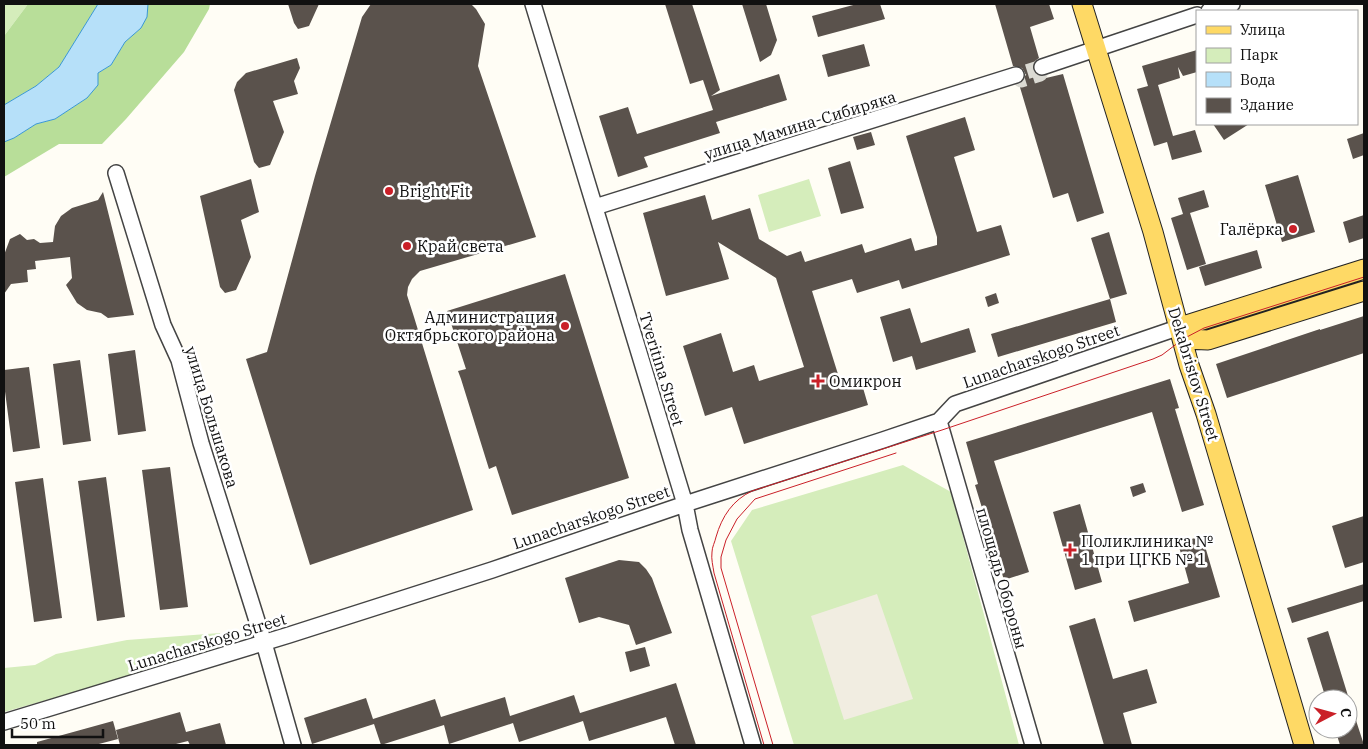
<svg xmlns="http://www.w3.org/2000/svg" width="1368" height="749" font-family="'IBM Plex Serif',serif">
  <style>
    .green { fill: #d5edbb }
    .forest { fill: #b8de99 }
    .plaza { fill: #f1ede1 }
    .water { fill: #b6e0f9; stroke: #3997d4 }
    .building { fill: #5a524c }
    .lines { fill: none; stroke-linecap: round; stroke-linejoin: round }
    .minor-tunnel { stroke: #dbdad3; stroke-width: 15; stroke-dasharray: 15 8; stroke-linecap: butt }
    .minor-casing { stroke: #444; stroke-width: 18 }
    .major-casing { stroke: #222; stroke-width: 21 }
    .minor { stroke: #fff; stroke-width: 15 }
    .major { stroke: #fed965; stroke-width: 19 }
    .tram { stroke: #ca2028; stroke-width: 1 }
    .poi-dot { fill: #ca2028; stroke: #fff; stroke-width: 2 }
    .labels { text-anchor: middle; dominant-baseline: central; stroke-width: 5; stroke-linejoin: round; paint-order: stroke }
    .street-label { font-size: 16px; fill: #111; stroke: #fff }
    .poi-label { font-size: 16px; fill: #111; stroke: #fff; text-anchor: start }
  </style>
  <rect width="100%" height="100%" fill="#fffdf5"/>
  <path class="green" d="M4 4H28L4 36Z
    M809 179 821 216 769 232 758 195Z
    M903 465 951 492 1019 745H794L731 541 752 510Z
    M220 633 221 651 4 712V668L35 665 56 654 127 640Z"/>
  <path class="forest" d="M28 4H98L59 67 36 86 4 105V36Z
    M148 4H210L209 9 184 52 126 119 102 144H59L4 177V142L14 138 36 124 55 119 87 98 98 73 111 65 125 42 141 28Z"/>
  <path class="plaza" d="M877 594 913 699 844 720 811 616Z"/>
  <path class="water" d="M98 4H148L147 17 141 28 125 42 111 65 98 73V85L87 98 55 119 36 124 14 138 4 142V105L36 86 59 67Z"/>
  <path class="building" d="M288 4H319L309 26 298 29 294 23Z
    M371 4H471L476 9 485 24 478 66 536 237 420 271 412 279 408 287 407 295 414 317 473 510 310 565 246 359 267 352 315 176 362 17Z
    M665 4H692L720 90 711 96 779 74 787 100 716 122 720 133 644 157 648 167 618 177 599 116 628 107 637 134 713 110 703 80 690 84Z
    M742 4H766L777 40 771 55 760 62Z
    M857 4H880L885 19 818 37 812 16Z
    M995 4H1049L1054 19 1030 27 1039 58 1035 61 1033 70 1036 74 1045 76 1046 78 1063 74 1104 213 1077 222 1068 193 1053 198 1019 84 1023 81 1025 73 1022 68 1013 66Z
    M864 44 870 66 828 77 822 55Z
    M1197 50V72L1183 76 1178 67 1180 78 1158 85 1173 136 1195 130 1202 152 1172 160 1167 142 1154 146 1137 89 1148 86 1142 66Z
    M297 58 300 68 294 81 298 94 273 101 284 132 270 165 259 168 254 162 234 90 237 82 246 73Z
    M965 117 975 150 954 157 977 232 1001 225 1010 255 902 289 899 280 857 293 852 279 812 291 842 387 861 381 868 405 744 444 732 407 705 416 683 346 721 333 733 372 754 365 759 381 804 367 776 278 718 242 729 279 666 296 643 213 705 195 712 220 750 208 759 239 787 256 801 251 805 262 862 244 865 253 911 238 915 251 937 245V237L906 136Z
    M1213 124H1249L1224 140Z
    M871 132 875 145 857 150 853 137Z
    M1364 133V155L1353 159 1347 139Z
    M850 161 864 208 841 214 828 168Z
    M1298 175 1315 232 1282 242 1265 185Z
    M251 179 259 212 241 220 251 257 236 290 225 293 220 287 200 196Z
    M1204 190 1209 207 1190 213 1206 264 1187 270 1171 218 1183 214 1178 198Z
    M103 192 134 315 108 318 101 313 87 310 77 303 66 285 72 278 70 257 35 261 36 269 27 270 28 282 11 284 4 294V255L10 239 20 234 27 240 34 239 40 243 53 242 55 226 61 216 72 208 98 200Z
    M1364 215V238L1349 243 1343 222Z
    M1109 232 1127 294 1110 299 1091 238Z
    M1257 250 1262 268 1205 286 1199 267Z
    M565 274 629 478 512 515 496 466 489 469 461 379 458 371 466 369 447 311Z
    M996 293 999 303 988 307 985 297Z
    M1110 299 1116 322 998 357 991 334Z
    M910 308 921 343 969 328 976 352 916 370 912 356 893 362 880 317Z
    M1364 316V353L1227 398 1216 364 1320 329V330Z
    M135 350 146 431 118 435 108 354Z
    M80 360 91 441 63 445 53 364Z
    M29 367 40 448 13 452 4 384V370Z
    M1170 379 1179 408 1175 409 1204 505 1182 512 1152 412 994 461 1029 572 1004 580 975 485 978 484 966 442Z
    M170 467 188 607 160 610 142 470Z
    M106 477 125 617 97 621 78 481Z
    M43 478 62 618 34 622 15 482Z
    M1143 483 1146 492 1133 497 1130 487Z
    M1080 504 1102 582 1075 590 1053 512Z
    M1364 516V562L1345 568 1332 526Z
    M1202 536 1220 597 1134 622 1128 601 1189 583 1178 543Z
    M619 560 639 562 646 569 652 578 672 633 636 645 629 625 599 617 579 623 565 578Z
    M1364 584V601L1292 623 1287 608Z
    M1095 618 1113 679 1147 669 1157 703 1123 713 1132 745H1104L1069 626Z
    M1328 631 1349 699H1326L1307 638Z
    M645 647 650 666 630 672 625 652Z
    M676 683 696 745H675L666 717 589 741 583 721 519 742 513 723 449 744 444 725 381 745 374 724 312 744 304 718 366 698 373 719 435 699 441 717 505 697 510 716 574 695 580 713Z
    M1348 702H1350L1364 745H1340L1335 729H1348Z
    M180 712 186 732 220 723 226 745H190L188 741 172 745H120L116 730Z
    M113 721 118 739 95 745H37V742Z"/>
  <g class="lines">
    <path class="minor-tunnel" d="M1042 67 1040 74 1021 80 1016 75Z"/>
    <g class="minor-casing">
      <path id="minor" d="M533 4 685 504 690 530 753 745
        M1209 11 1232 4
        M1042 67 1197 15
        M116 173 163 325 179 360 201 443 264 643 293 745
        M595 207 1016 75
        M939 421 1033 745
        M4 722 289 635 492 570 685 504 883 440 939 421 955 404 1180 327"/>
    </g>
    <g class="major-casing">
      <path id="major" d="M1082 4 1153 232 1189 365 1206 414 1304 745
        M1180 327 1364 269
        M1183 339 1208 340 1364 291"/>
    </g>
    <use href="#minor" class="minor"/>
    <use href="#major" class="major"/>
    <path class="tram" d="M764 745 714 573C713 566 711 559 712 552 712 547 715 542 716 537 722 516 733 500 752 491L942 430 1153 359 1162 355 1183 339 1204 328 1364 277
      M773 745 721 568V557L726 540 737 519 755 499 896 453"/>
  </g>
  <g class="poi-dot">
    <circle cx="389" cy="191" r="5"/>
    <circle cx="1293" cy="229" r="5"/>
    <circle cx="407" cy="246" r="5"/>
    <circle cx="565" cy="326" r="5"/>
    <path d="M815.5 373.5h5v5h5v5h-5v5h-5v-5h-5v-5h5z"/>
    <path d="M1067.5 542.5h5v5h5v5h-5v5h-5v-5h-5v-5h5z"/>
  </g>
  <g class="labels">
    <g class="street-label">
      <text transform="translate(800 125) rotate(-17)">улица Мамина-Сибиряка</text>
      <text transform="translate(1041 356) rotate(-19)">Lunacharskogo Street</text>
      <text transform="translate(662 369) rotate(73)">Tveritina Street</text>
      <text transform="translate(1194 374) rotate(73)">Dekabristov Street</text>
      <text transform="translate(212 417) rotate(73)">улица Большакова</text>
      <text transform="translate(591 517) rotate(-19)">Lunacharskogo Street</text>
      <text transform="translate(1002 578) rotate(74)">площадь Обороны</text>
      <text transform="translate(207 642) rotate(-17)">Lunacharskogo Street</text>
    </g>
    <g class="poi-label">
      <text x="399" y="191">Bright Fit</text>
      <text x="1283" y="229" text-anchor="end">Галёрка</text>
      <text x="417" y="246">Край света</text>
      <text x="555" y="317" text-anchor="end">Администрация<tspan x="555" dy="18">Октябрьского района</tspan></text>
      <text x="829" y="381">Омикрон</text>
      <text x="1081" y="541">Поликлиника №<tspan x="1081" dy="18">1 при ЦГКБ № 1</tspan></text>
    </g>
  </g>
  <rect width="1368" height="749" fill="none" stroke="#111111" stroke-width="10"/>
  <rect x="1196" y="10" width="162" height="115" fill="#ffffff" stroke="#a0a0a0"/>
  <rect x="1206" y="26" width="25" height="8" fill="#fed965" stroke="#a0a0a0"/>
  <text x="1240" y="35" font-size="15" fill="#111111">Улица</text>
  <rect x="1206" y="48" width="25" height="15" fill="#d5edbb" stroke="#a0a0a0"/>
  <text x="1240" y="60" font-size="15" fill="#111111">Парк</text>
  <rect x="1206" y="72" width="25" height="15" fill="#b6e0f9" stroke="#a0a0a0"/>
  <text x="1240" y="85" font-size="15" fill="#111111">Вода</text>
  <rect x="1206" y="98" width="25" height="15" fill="#5a524c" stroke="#a0a0a0"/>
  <text x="1240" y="110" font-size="15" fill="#111111">Здание</text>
  <g transform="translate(1333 714) rotate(84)"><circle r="24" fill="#ffffff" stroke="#a0a0a0"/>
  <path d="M0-4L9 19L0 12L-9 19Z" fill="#ca2028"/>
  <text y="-8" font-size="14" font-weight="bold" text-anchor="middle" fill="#111111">С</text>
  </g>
  <path d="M12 729v8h91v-8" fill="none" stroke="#111111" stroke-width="2.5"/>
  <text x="20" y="729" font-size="15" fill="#111111" stroke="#ffffff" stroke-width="4" paint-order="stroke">50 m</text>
</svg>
